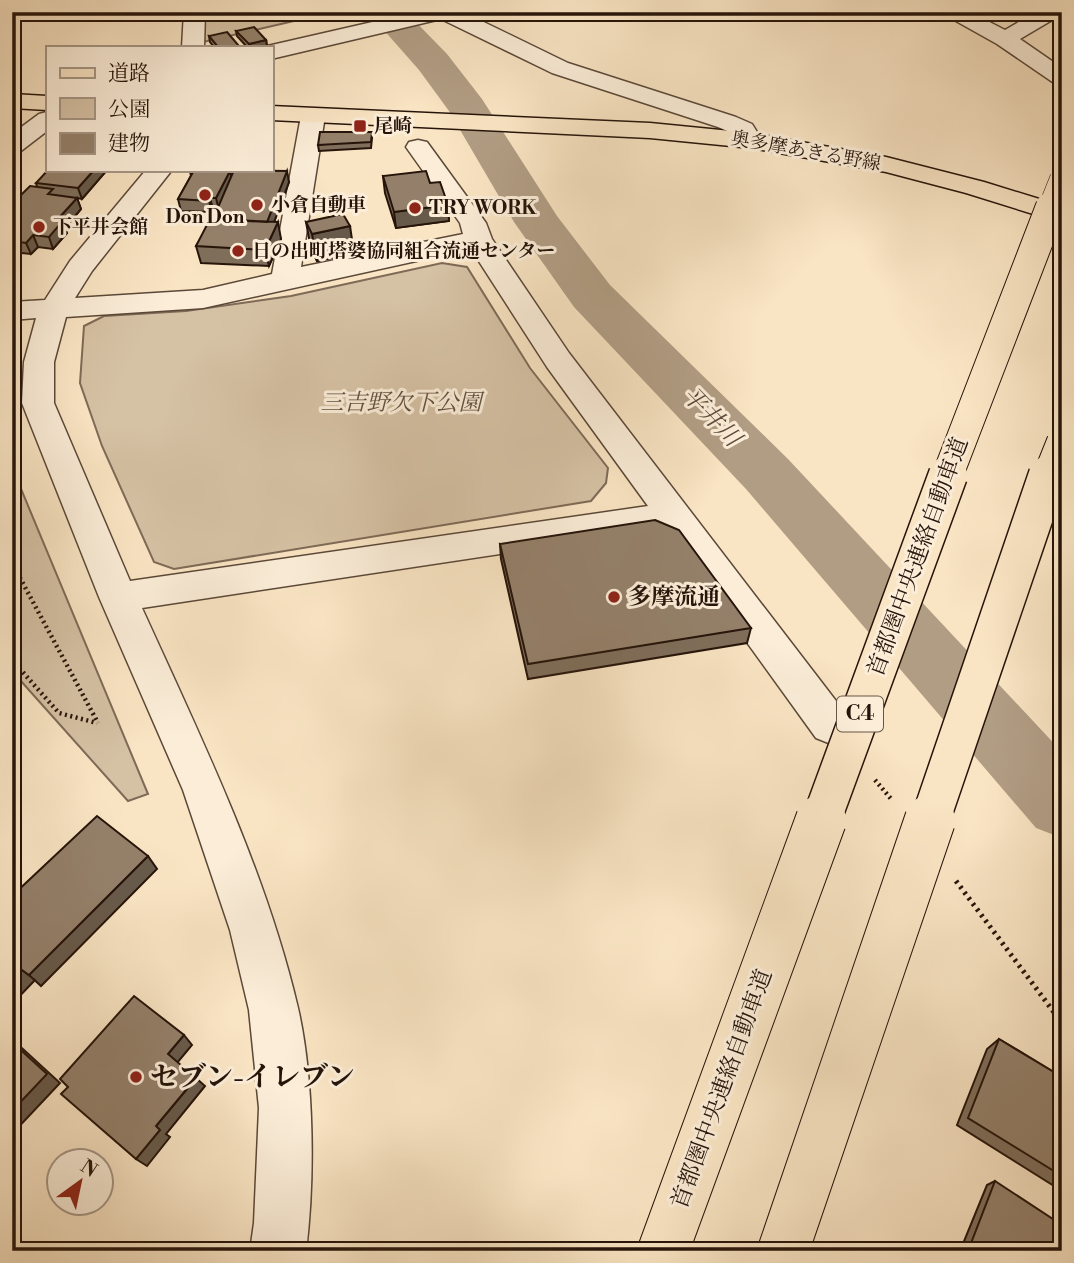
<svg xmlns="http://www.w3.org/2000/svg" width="1074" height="1263" font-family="'Libre Bodoni','Noto Serif JP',serif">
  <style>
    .green { fill: #d5c1a4; stroke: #7e6a57; stroke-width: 2 }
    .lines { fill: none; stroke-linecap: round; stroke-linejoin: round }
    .river { fill: #b19d84; fill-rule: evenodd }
    .minor-casing { stroke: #5b4838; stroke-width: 3 }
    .major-casing { stroke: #26140a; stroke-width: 3 }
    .path-far1 { stroke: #26140a; stroke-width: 4.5; stroke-dasharray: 2 3.5; stroke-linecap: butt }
    .path { stroke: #26140a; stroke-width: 5; stroke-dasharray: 2.5 4.5; stroke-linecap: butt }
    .minor { fill: #fbedd8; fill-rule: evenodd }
    .major { fill: #f9e4c3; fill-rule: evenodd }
    .highway-bridge-far3-casing { stroke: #26140a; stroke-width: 25; stroke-linecap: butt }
    .highway-bridge-far2-casing { stroke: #26140a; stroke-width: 32; stroke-linecap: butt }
    .highway-bridge-far1-casing { stroke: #26140a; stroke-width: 41; stroke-linecap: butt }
    .highway-bridge-casing { stroke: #26140a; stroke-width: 52; stroke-linecap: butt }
    .highway-bridge-far3 { stroke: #f9e4c3; stroke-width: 24 }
    .highway-bridge-far2 { stroke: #f9e4c3; stroke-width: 30 }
    .highway-bridge-far1 { stroke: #f9e4c3; stroke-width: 38 }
    .highway-bridge { stroke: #f9e4c3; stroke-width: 50 }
    .wall { fill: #7f6e5b; stroke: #26140a; stroke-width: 2 }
    .shaded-wall { fill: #685a4a; stroke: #26140a; stroke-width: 2 }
    .building { fill: #94806a; stroke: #26140a; stroke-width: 2 }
    .poi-dot { fill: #8f2418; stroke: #fbedd8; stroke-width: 2.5 }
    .labels { text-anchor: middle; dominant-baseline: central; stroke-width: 6; stroke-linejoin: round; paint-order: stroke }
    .far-poi-label { font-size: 19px; font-weight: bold; fill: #26140a; stroke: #fbedd8; text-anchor: start }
    .far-street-label { font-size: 19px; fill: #26140a; stroke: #fbedd8 }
    .shield { fill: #fbedd8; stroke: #665548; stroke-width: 2 }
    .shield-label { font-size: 21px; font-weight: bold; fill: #26140a }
    .park-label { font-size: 23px; font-style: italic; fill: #635140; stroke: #fbedd8 }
    .street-label { font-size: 23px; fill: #26140a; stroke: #fbedd8 }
    .poi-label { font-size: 23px; font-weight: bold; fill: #26140a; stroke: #fbedd8; text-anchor: start }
    .water-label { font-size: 24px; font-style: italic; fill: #5e4b3b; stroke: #fbedd8 }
    .near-poi-label { font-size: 28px; font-weight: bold; fill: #26140a; stroke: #fbedd8; text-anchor: start }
  </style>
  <rect width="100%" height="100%" fill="#f9e4c3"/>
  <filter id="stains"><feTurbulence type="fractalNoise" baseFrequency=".00286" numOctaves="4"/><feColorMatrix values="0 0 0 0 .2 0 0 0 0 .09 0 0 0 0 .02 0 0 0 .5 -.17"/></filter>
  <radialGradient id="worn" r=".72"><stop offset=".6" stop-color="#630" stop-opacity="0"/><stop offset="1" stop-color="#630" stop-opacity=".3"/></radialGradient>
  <path class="green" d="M204 12H308L311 17 203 42Z
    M442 263 467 267 530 368 608 468 606 483 591 501 174 569 154 562 102 446 80 383 84 326 104 316 186 311 291 296Z
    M12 456 19 484 148 794 128 801 12 671Z"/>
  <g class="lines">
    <path class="river" d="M368 12H406L447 54 482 99 557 216 610 285 788 459 1062 752V838L1036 828 746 489 574 307 514 222 449 111 419 70Z"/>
    <g class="minor-casing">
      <path id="minor" d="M184 12H205L204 47H182Z
        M416 12H463L568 63 736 117 752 124 762 140 759 145 750 147 741 145 734 134 718 127 552 73 441 19 271 59V47H263Z
        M944 12H970L1005 30 1036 12H1062L1059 16 1020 39 1062 68V85L1054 83 997 44 947 16Z
        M313 109 321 111 325 116 301 267 463 234 460 223 406 147 409 142 418 140 427 142 486 223 492 239 569 353 846 714 852 726 846 738 831 744 816 738 665 529 142 608C201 738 265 868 298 1008 314 1078 315 1179 306 1251H250L254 1223 259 1108 249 1010 230 930 183 790 99 597 22 403 24 362 36 318 12 320V302L45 300 70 261 146 170H172L92 271 75 298 203 290 272 274 301 116 305 111ZM471 249 547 367 648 506 130 581 54 403V362L66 317 203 308Z
        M47 112V131L21 151 12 153V134L39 114Z"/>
    </g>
    <g class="major-casing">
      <path id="major" d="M12 94 47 96V110L12 108Z
        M271 106 650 123 751 133 886 157 984 182 1062 206V223L966 193 886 172 751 148 650 138 271 120Z"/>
    </g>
    <path class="path-far1" d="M12 563 98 723
      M12 660 59 713 97 723
      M875 780 892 800"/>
    <path class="path" d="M956 881 1062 1023"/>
    <use href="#minor" class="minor"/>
    <use href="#major" class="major"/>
    <g class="highway-bridge-far3-casing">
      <path id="highway-bridge-far3" d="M1050 209 1062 179"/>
    </g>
    <g class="highway-bridge-far2-casing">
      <path id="highway-bridge-far2" d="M947 477 1051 207
        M1048 477 1062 442"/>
    </g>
    <g class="highway-bridge-far1-casing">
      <path id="highway-bridge-far1" d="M821 821 948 475
        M930 821 1048 475"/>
    </g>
    <g class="highway-bridge-casing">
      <path id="highway-bridge" d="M663 1251 821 820
        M783 1251 930 820"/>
    </g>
    <use href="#highway-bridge-far3" class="highway-bridge-far3"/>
    <use href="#highway-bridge-far2" class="highway-bridge-far2"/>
    <use href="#highway-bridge-far1" class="highway-bridge-far1"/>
    <use href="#highway-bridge" class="highway-bridge"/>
  </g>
  <path class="wall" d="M236 31 266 40 267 46 260 47H247L237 36Z
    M209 36 239 47H214L210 42Z
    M372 138 371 148 319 151 318 145Z
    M107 170 82 199 77 198 81 209 65 228 67 233 53 249 38 247 31 254 12 252V204L37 187 36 183Z
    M191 170H254L289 182 274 222 281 239 269 266 201 263 196 246 213 219 217 210 213 209 212 212 181 211 178 199 191 176 190 171Z
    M383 176 430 183 448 205 449 221 396 228 385 193Z
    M306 222 354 253 317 261 311 249Z
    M500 544 751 628 747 643 528 679 501 559Z
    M999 1039 1062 1077V1191L957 1125 987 1049Z
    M995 1181 1062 1251H960L987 1185Z"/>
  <path class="shaded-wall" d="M266 40 267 46 260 47H249V44Z
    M94 170H107L82 199 78 188Z
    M230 171 233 182 219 210 216 198Z
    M287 171 289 182 270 233 267 222Z
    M77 198 81 209 65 228 67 233 53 249 49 237 56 221Z
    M210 198 213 209 212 212 209 201Z
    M448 205 449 221 396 228 394 212Z
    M278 222 281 239 269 266 265 250Z
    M350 226 354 253 317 261 312 234Z
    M33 235 38 247 31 254 26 243Z
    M148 856 157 869 41 986 29 975Z
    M22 970 35 980 12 1004V980Z
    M184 1035 192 1045 177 1063 168 1054Z
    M12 1039 60 1083 12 1134Z
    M196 1078 205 1086 166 1134 170 1137 147 1166 136 1159 156 1126Z"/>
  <path class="building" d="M254 27 266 40 249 44 236 31Z
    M227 32 239 46 218 47 209 36Z
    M320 132H372L371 142 318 145Z
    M48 170H94L78 188 36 183Z
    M191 170H221L230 171 216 198H210L209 201 178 199 193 172 190 171Z
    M234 170 287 171 267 222 213 219Z
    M426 171 430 183 440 182 448 205 394 212 383 176Z
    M30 186 53 189 48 194 77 198 56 221 62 222 49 237 33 235 26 243 12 241V204Z
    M343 214 350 226 312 234 306 222Z
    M210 219 278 222 265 250 196 246Z
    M655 520 679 530 751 628 528 664 500 544Z
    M97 816 148 856 29 975 22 970 12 980V896Z
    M134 996 184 1035 168 1054 196 1078 156 1126 160 1130 136 1159 61 1094 68 1087 60 1079Z
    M999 1039 1062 1077V1176L968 1118Z
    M12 1042 47 1074 12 1111Z
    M995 1181 1062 1225V1251H968Z"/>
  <g class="poi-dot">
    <rect x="353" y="119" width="14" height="14" rx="3.5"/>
    <circle cx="205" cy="195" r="7"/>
    <circle cx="257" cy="205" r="7"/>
    <circle cx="415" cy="208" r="7"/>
    <circle cx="39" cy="227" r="7"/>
    <circle cx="238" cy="251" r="7"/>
    <circle cx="614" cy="597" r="7"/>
    <circle cx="136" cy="1077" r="7"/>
  </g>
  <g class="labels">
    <g class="far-poi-label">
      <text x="374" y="126">尾崎</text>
      <text x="271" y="205">小倉自動車</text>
      <text x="429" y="208">TRY WORK</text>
      <text x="205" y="217" text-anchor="middle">Don Don</text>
      <text x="53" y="227">下平井会館</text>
      <text x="252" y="251">日の出町塔婆協同組合流通センター</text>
    </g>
    <g class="far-street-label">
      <text transform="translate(806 151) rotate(10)">奥多摩あきる野線</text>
    </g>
    <rect class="shield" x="837" y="696.5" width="46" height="35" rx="5"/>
    <g class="shield-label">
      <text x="860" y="714">C4</text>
    </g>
    <g class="park-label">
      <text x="401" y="403">三吉野欠下公園</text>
    </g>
    <g class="street-label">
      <text transform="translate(918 557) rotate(-70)">首都圏中央連絡自動車道</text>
      <text transform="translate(722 1089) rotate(-70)">首都圏中央連絡自動車道</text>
    </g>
    <g class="poi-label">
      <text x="628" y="597">多摩流通</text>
    </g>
    <g class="water-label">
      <text transform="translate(711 417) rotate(46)">平井川</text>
    </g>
    <g class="near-poi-label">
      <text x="150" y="1077">セブン-イレブン</text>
    </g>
  </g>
  <rect width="1074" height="1263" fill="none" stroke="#f9e4c3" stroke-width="42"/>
  <rect x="14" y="14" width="1046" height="1235" fill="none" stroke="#26140a" stroke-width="3.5"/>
  <rect x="21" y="21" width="1032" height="1221" fill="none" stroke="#26140a" stroke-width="2"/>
  <rect x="46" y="46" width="228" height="126" fill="#fbedd8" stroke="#a69686" stroke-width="2"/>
  <rect x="60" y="68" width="35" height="10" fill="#f9e4c3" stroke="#a69686" stroke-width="2"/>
  <text x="108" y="80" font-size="21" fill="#26140a">道路</text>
  <rect x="60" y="98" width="35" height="21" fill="#d5c1a4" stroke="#a69686" stroke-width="2"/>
  <text x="108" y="116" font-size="21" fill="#26140a">公園</text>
  <rect x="60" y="133" width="35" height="21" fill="#94806a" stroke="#a69686" stroke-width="2"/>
  <text x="108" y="150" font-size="21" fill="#26140a">建物</text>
  <g transform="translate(80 1182) rotate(33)"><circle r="33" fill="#fbedd8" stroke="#a69686" stroke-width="2"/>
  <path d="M0-5L12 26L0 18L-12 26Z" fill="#8f2418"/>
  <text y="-10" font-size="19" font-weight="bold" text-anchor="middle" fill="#26140a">N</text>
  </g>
  <rect width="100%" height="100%" filter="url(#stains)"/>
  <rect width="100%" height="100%" fill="url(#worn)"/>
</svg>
